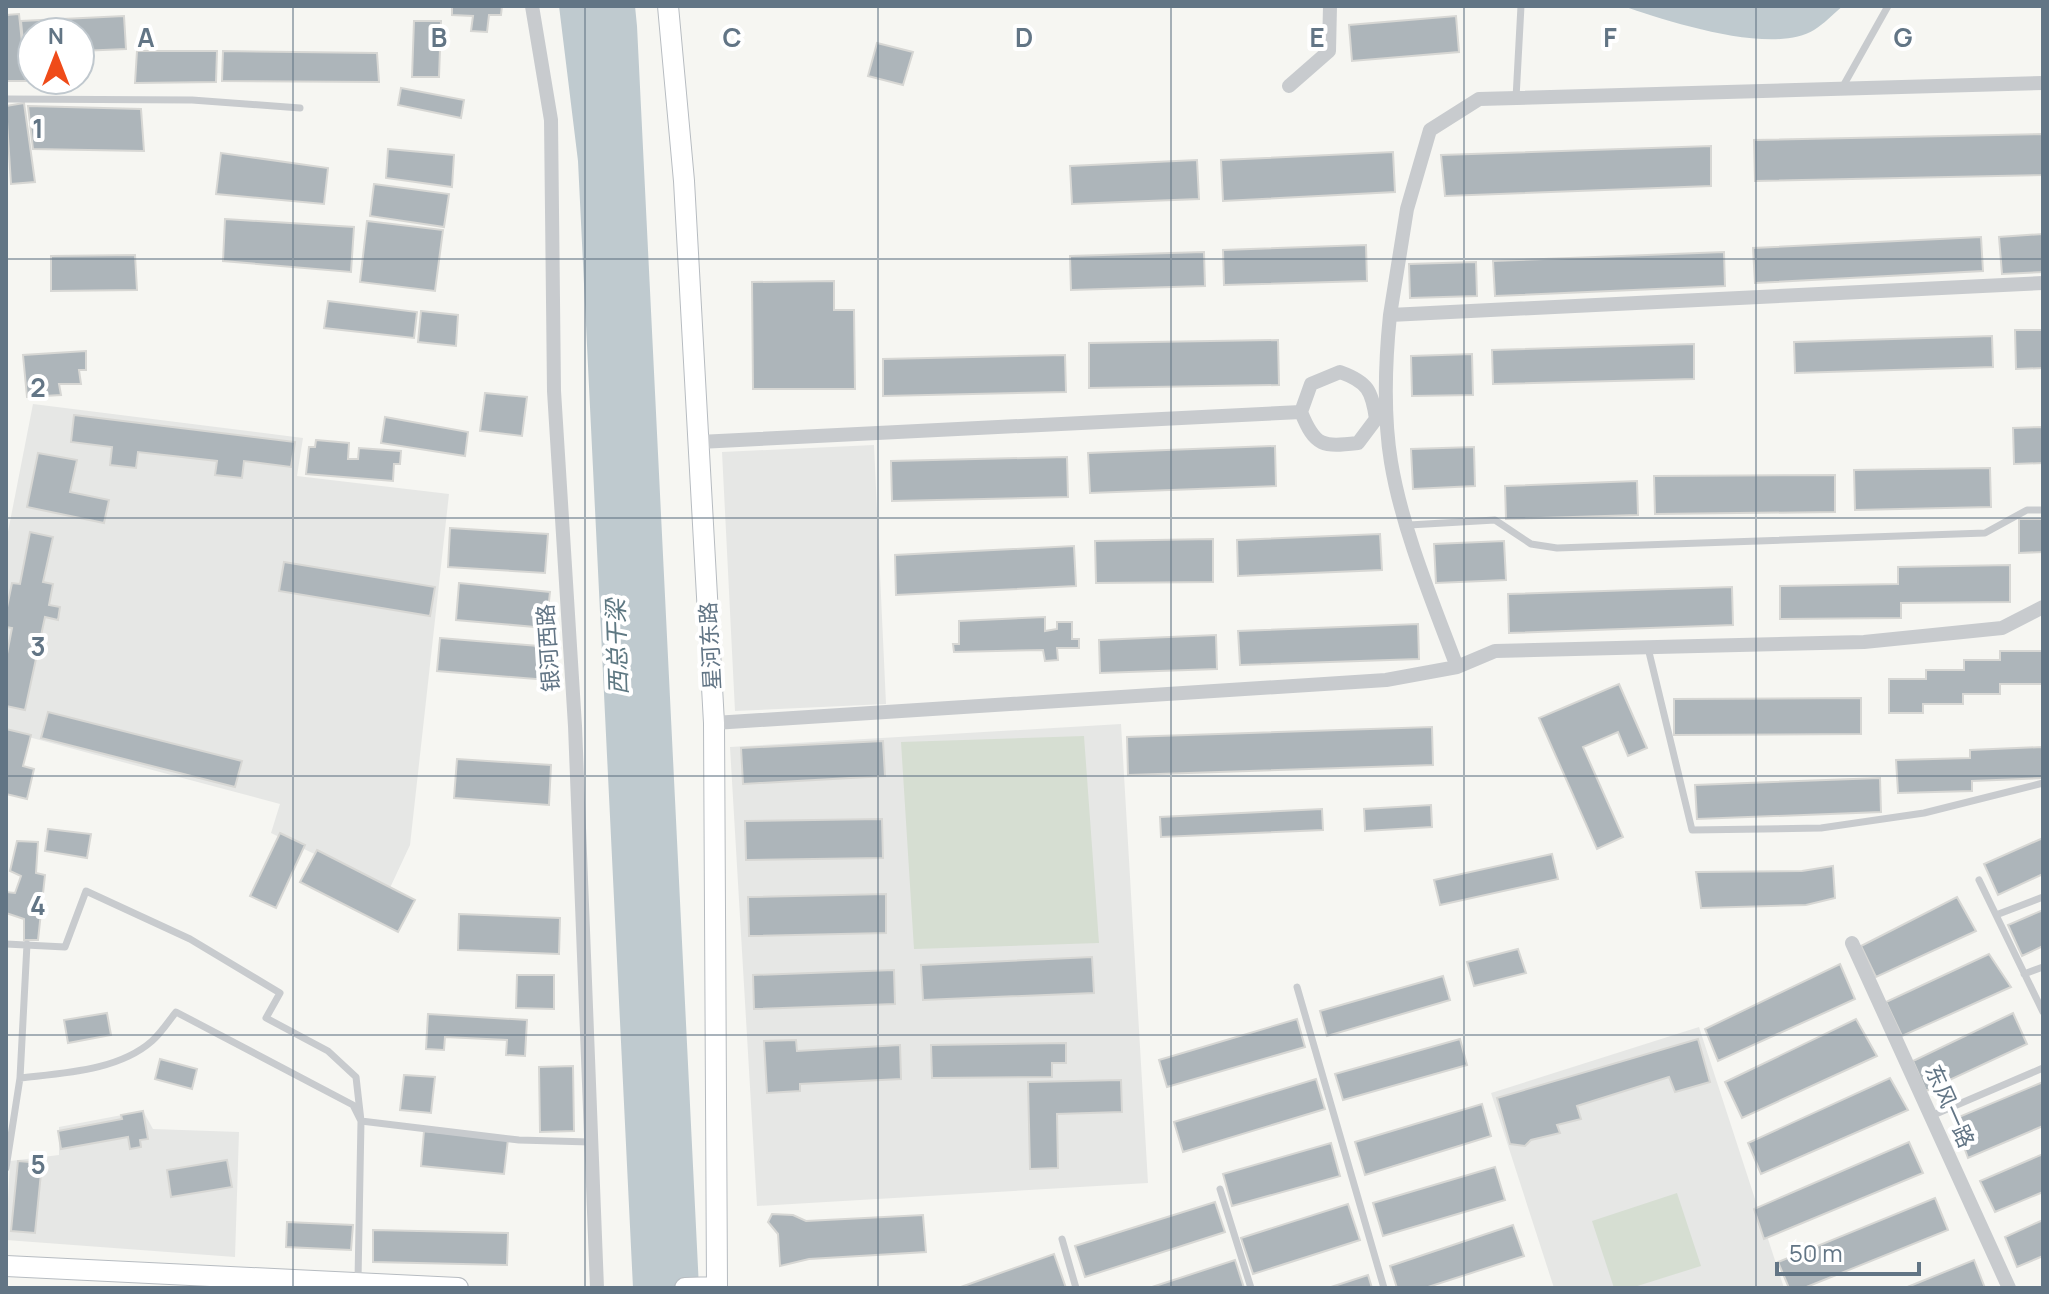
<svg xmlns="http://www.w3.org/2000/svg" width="2049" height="1294" font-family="Manrope,'Noto Sans SC',sans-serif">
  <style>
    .built { fill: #e6e7e5 }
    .green { fill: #d6ded2 }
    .water { fill: #bfcacf }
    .building { fill: #adb5ba; stroke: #d7d7d4; stroke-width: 2 }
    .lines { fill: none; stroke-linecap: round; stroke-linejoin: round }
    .secondary-casing { stroke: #b7bcc1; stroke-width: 22 }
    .lane { stroke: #c8cbce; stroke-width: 7 }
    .street { stroke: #c8cbce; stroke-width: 14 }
    .secondary { stroke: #fff; stroke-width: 20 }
    .grid { fill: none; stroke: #627585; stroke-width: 2; stroke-opacity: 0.55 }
    .labels { text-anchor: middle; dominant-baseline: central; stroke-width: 8; stroke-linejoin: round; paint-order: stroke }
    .street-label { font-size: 22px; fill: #627585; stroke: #fff }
    .water-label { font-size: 24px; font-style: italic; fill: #5e7882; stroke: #fff }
    .grid-label { font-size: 26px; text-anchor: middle; font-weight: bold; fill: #627585; stroke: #fff; stroke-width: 8; stroke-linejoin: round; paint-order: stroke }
  </style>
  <rect width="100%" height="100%" fill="#f6f6f2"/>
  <path class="built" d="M33 404 303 438 297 476 449 494 410 845 389 890 271 833 280 804 6 731V542Z
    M874 445 886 704 735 711 722 452Z
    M1121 724 1148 1183 757 1206 730 747Z
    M1699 1027 1784 1288H1554L1491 1093Z
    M143 1111 153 1129 239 1132 235 1257 6 1240 10 1161 59 1155V1127Z"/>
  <path class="green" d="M1084 736 1099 943 914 949 901 742Z
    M1677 1193 1701 1266 1631 1288H1614L1592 1221Z"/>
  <path class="water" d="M559 6H635L637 26 699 1288H633L578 161Z
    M1623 6H1843C1833 14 1824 24 1814 30 1772 56 1667 21 1623 6Z"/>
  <path class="building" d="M452 6H502L501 15H489L487 32 471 31 473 16 452 15Z
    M19 14 26 81H6V15Z
    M124 16 126 49 80 51V32H32V52H24L21 21Z
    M1456 16 1459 52 1352 61 1349 25Z
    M414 21H441L439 77H412Z
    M877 43 913 52 903 85 868 76Z
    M137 51H217L216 82 135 83Z
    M223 51 377 53 379 82 222 81Z
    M401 88 464 100 461 118 398 105Z
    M24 103 35 182 11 184 6 106Z
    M28 106 141 109 144 151 33 149Z
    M2043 134V175L1755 181 1754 140Z
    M1711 146V186L1445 196 1441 155Z
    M388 149 454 155 452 187 386 178Z
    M1393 152 1395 192 1223 201 1221 160Z
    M221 153 328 168 324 204 216 194Z
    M1197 160 1199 199 1072 204 1070 166Z
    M374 184 449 194 444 227 370 216Z
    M225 219 354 227 351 272 223 261Z
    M367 221 443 230 435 291 360 282Z
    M2043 234V272L2002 274 1999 237Z
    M1981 237 1983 271 1755 283 1753 248Z
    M1366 245 1367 281 1224 285 1223 250Z
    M1204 252 1205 286 1071 290 1070 256Z
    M1724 252 1725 286 1495 296 1493 261Z
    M135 255 137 290 51 291V256Z
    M1476 262 1477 296 1410 298 1409 264Z
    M834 281V310H854L855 389H753L752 282Z
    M328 301 417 312 414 338 324 328Z
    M421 311 458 315 456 346 418 342Z
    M2015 330H2043V368L2016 369Z
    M1992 336 1993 367 1795 373 1794 342Z
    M1278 340 1279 385 1089 388V343Z
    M1694 344V379L1493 384 1492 350Z
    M86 351V370H79L81 384H59L61 395 27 397 23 355Z
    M1472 354 1473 395 1412 396 1411 356Z
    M1065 355 1066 392 883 396V359Z
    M485 393 527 397 522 436 480 431Z
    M74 415 295 442 291 467 244 461 242 478 215 475 217 461 138 452 136 468 110 465 112 447 71 442Z
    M385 417 468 432 465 456 381 443Z
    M2043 427V463L2014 464 2013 428Z
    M316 440 349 443 348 459H358L359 448 401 451 400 464H394L393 481 306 474 309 447H315Z
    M1275 446 1276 486 1090 493 1088 453Z
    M1474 447 1475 486 1413 489 1411 449Z
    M38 453 77 460 70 492 109 500 104 523 27 507Z
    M1067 457 1068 497 892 501 891 461Z
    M1990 468 1991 507 1855 510 1854 470Z
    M1835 475V512L1655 514 1654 476Z
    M1637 481 1638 515 1506 519 1505 486Z
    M2019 519H2043V552L2019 553Z
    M450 528 548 534 545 573 448 567Z
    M30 532 53 537 43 582 53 584 49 605 60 607 58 620 45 617 25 710 6 706V659L12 628 6 627V612L12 583 20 584Z
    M1380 534 1382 570 1238 576 1237 540Z
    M1213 539V582L1096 583 1095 541Z
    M1504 541 1506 580 1436 583 1434 544Z
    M1074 546 1076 586 896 595 895 555Z
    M284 562 435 587 430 616 279 591Z
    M2010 565V602L1901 603V618L1780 619V586L1898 584V567Z
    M459 583 550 592 546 628 456 620Z
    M1732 587 1733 625 1509 633 1508 594Z
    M1045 617V631L1057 629V622H1072V639H1079V648H1057L1058 660 1045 661 1043 650 954 652 953 644H959V621Z
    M1418 624 1419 659 1240 665 1238 631Z
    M1216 635 1217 669 1100 673 1099 640Z
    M440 638 551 647 548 680 437 671Z
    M2000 651H2043V684H2000V694H1963V704H1923V713H1889V679H1926V670H1964V660H2000Z
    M1619 684 1647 748 1628 756 1618 732 1583 747 1623 837 1597 849 1539 718Z
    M1861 698V734L1674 735V699Z
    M48 712 242 761 235 787 41 738Z
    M1432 727 1433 765 1128 775 1127 737Z
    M6 729 31 735 23 766 34 769 27 799 6 794Z
    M883 741 885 776 743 784 741 748Z
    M2043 747V778L1972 781V791L1898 793 1896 760 1970 758V750Z
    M457 759 551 765 549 805 454 798Z
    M1880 778 1881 812 1697 819 1695 785Z
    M1431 805 1432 827 1365 831 1364 809Z
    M1322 809 1323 830 1161 837 1160 817Z
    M882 819 883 858 746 860 745 821Z
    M48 829 91 834 87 858 45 851Z
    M280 833 305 845 276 908 250 896Z
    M2043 838V874L1998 895 1984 864Z
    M17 841 38 842 36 873 45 875 38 940H24V919L6 913V892L15 893 21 876 10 871Z
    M317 850 415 900 398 932 300 882Z
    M1552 854 1558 879 1440 905 1434 880Z
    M1833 866 1835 898 1806 905 1701 908 1696 872 1802 871Z
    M886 894V933L749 936 748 897Z
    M1957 897 1976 931 1876 977 1861 946Z
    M2043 910V946L2022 956 2008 925Z
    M459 914 560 918 559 954 458 950Z
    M1518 949 1526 973 1474 986 1467 962Z
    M1989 954 2011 987 1902 1036 1886 1002Z
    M1092 957 1094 993 923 1000 921 965Z
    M1840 964 1855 999 1718 1061 1705 1029Z
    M894 970 895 1004 754 1009 753 975Z
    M517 975H554V1009L516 1008Z
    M1443 976 1450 1000 1327 1036 1320 1011Z
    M107 1013 111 1035 68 1043 64 1020Z
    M2013 1013 2027 1044 1926 1091 1913 1061Z
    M428 1014 527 1020 525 1056 506 1055 507 1040 445 1037 444 1050 426 1049Z
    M1297 1019 1305 1047 1167 1087 1159 1060Z
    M1856 1019 1877 1056 1742 1118 1725 1082Z
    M1460 1039 1467 1065 1343 1100 1335 1074Z
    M1698 1039 1710 1082 1675 1092 1669 1077 1577 1106 1581 1119 1557 1125 1560 1133 1531 1140 1525 1146 1510 1144 1497 1098Z
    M796 1040 797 1051 900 1045 901 1079 800 1084V1091L767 1093 764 1041Z
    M1066 1043V1063H1052V1077L932 1078 931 1045Z
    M160 1059 197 1069 192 1089 155 1079Z
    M573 1066 574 1131 540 1132 539 1067Z
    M404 1075 435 1077 431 1113 400 1110Z
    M1890 1078 1908 1110 1761 1174 1748 1143Z
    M1316 1079 1325 1109 1183 1152 1174 1122Z
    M1121 1080 1122 1112 1057 1114 1058 1168 1030 1169 1028 1082Z
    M2043 1082V1126L1968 1158 1954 1119Z
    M1482 1104 1491 1136 1365 1175 1355 1142Z
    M143 1111 148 1139 140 1140 141 1147 130 1149 128 1137 61 1149 58 1131 122 1119 121 1115Z
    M424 1131 508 1139 504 1174 421 1166Z
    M1909 1142 1923 1173 1764 1239 1754 1209Z
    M1331 1143 1340 1176 1232 1206 1223 1174Z
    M2043 1154V1192L1995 1212 1980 1181Z
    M227 1160 232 1187 171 1197 167 1170Z
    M18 1161 42 1163 35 1233 11 1231Z
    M1495 1167 1505 1200 1383 1236 1373 1203Z
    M1935 1198 1948 1230 1804 1288H1789L1778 1262Z
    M1215 1202 1225 1232 1085 1277 1075 1246Z
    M1348 1204 1360 1240 1253 1274 1241 1238Z
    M772 1214 793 1215 806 1221 923 1215 926 1252 809 1259 780 1266 778 1234 768 1222Z
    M2043 1220V1256L2017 1267 2005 1237Z
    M287 1222 353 1225 351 1250 286 1247Z
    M1513 1225 1524 1256 1425 1288H1397L1390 1266Z
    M373 1230 508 1233 507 1265 373 1262Z
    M1054 1254 1066 1288H958Z
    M1235 1260 1244 1288H1149Z
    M1974 1260 1985 1288H1905Z
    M1368 1275 1372 1288H1328Z"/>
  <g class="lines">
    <g class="secondary-casing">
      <path id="secondary" d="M668 6 684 181 714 723 717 1288
        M6 1266 458 1288
        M685 1288 717 1287"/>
    </g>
    <path class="lane" d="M1842 88 1888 6
      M1516 98 1521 6
      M6 99 192 100 300 108
      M1409 525 1495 520 1531 544 1557 548 1985 533 2027 510H2043
      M1648 648 1692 830 1821 828 1924 813 2043 783
      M1979 880 2043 1012
      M1996 915 2043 897
      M6 944 65 947 86 891 190 939 280 993 266 1018 328 1051 356 1077 361 1121 519 1140 590 1142
      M2024 974 2043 967
      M1297 987 1384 1288
      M20 1078C63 1073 118 1071 152 1041 161 1033 168 1022 176 1012L353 1105 361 1121 358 1280
      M1931 1116 2043 1068
      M6 1168 20 1078 27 944
      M1220 1189 1251 1288
      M1062 1239 1076 1288"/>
    <path class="street" d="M532 6 551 120 554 391 575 726 597 1288
      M1289 86 1329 51 1330 6
      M1390 315 1407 209 1430 130 1479 99 2043 83
      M699 442 1301 412 1311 384 1340 372C1368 382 1372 391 1376 419L1358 443C1323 447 1315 447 1301 412
      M1457 667C1433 603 1402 529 1391 462 1383 413 1385 364 1390 315L2043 283
      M714 723 1386 680 1457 667 1495 651 1864 642 2002 628 2043 607
      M1852 943 2009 1288"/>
    <use href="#secondary" class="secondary"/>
  </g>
  <path class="grid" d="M293 6V1288M585 6V1288M878 6V1288M1171 6V1288M1464 6V1288M1756 6V1288M6 259H2043M6 518H2043M6 776H2043M6 1035H2043"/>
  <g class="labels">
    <g class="street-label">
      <text transform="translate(710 646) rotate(-93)">星河东路</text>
      <text transform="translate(548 648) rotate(-94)">银河西路</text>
      <text transform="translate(1950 1106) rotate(66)">东风一路</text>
    </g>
    <g class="water-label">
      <text transform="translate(616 647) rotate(-92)">西总干梁</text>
    </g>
  </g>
  <g class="grid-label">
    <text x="146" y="47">A</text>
    <text x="439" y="47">B</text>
    <text x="732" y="47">C</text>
    <text x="1024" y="47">D</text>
    <text x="1317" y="47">E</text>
    <text x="1610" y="47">F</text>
    <text x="1903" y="47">G</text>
    <text x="38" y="138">1</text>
    <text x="38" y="397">2</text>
    <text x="38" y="656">3</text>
    <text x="38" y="915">4</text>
    <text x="38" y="1174">5</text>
  </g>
  <rect width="2049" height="1294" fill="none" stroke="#627585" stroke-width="16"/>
  <g transform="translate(56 56)"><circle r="38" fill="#ffffff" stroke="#c0c8ce" stroke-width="2"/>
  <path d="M0-6L14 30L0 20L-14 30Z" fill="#ef4b19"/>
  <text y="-12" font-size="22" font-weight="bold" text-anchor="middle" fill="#627585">N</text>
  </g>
  <path d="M1777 1262v12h142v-12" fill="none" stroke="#627585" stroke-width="4"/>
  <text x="1789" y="1262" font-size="24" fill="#627585" stroke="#ffffff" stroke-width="6" paint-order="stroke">50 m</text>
</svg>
